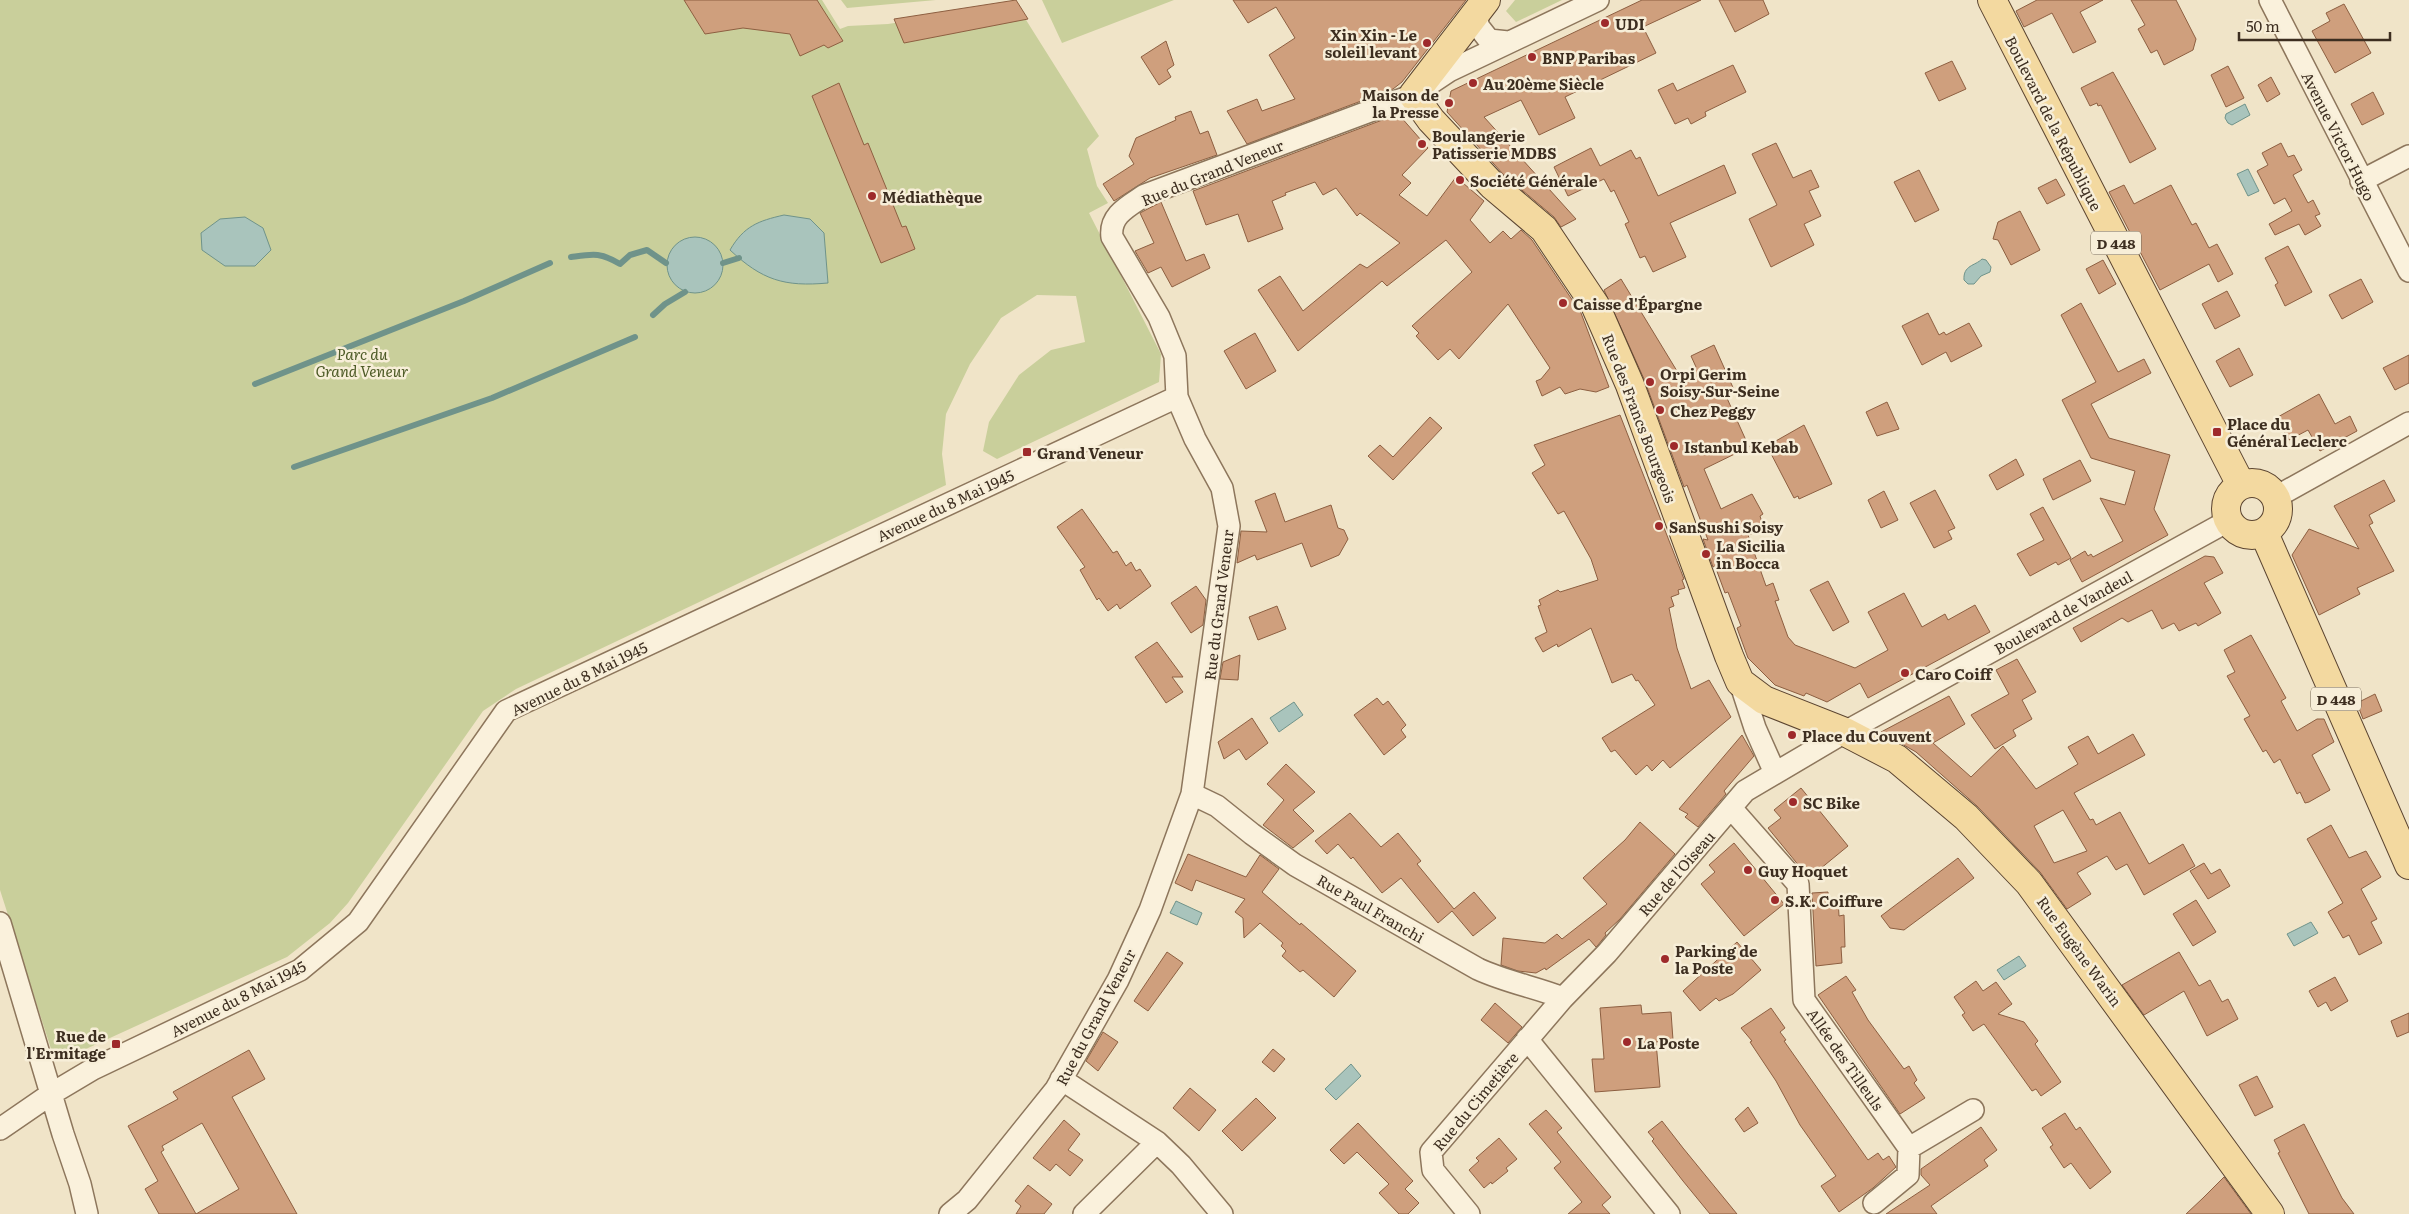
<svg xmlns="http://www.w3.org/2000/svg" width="2409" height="1214" font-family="Literata,serif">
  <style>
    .green { fill: #c9cf9b }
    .water { fill: #a9c4bc; stroke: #6f938a }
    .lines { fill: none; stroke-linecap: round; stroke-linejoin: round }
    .stream { stroke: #6f938a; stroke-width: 6 }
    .building { fill: #cf9f7d; stroke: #8d5f41; fill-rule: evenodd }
    .minor-casing { stroke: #8d765c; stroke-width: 24 }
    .primary-casing { stroke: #5b4430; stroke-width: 30 }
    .minor { stroke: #faf1dc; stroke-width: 21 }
    .primary { stroke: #f3d9a0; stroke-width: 28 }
    .poi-dot { fill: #9e2a2b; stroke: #f7eed8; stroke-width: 2 }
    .labels { text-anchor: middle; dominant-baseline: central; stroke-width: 5; stroke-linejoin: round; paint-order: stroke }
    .shield { fill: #f7eed8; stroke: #756857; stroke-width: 1 }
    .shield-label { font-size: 14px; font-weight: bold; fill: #3d2e20 }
    .poi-label { font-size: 15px; font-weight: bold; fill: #3d2e20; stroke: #f7eed8; text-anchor: start }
    .street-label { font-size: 15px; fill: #3d2e20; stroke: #f7eed8 }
    .park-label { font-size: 15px; font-style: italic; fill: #4d5a26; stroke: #f7eed8 }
  </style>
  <rect width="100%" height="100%" fill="#f0e4c8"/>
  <path class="green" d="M0 0H822L840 29 848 26 888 24 1016 4 1099 136 1087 149 1097 186 1108 203 1089 213 1161 354 1159 382 997 459 983 451 989 422 1019 375 1051 350 1085 342 1076 296 1037 295 1001 318 970 364 946 414 942 454 946 485 516 689 483 711 348 903 330 923 287 957 64 1059 53 1055 0 890Z
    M841 0H936L847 8Z
    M1042 0H1174L1062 43Z
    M1515 0H1562L1516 22 1506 11Z"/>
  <path class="water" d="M2245 104 2250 115 2232 125 2228 123 2225 118 2226 114Z
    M2248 169 2259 191 2248 196 2237 174Z
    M784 215 810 219 824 233 828 283C784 287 762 280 730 250 744 226 758 221 784 215Z
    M245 217 263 228 271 250 255 266H225L202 250 201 233 220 219Z
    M667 265a28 28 0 1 1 56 0a28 28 0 1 1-56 0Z
    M1982 259 1986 260 1991 267 1990 272 1981 276 1974 284H1968L1964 280C1963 265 1975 266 1982 259Z
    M1294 702 1303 715 1279 732 1270 718Z
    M1176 901 1202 913 1197 925 1170 913Z
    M2311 922 2318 933 2294 946 2287 934Z
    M2019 956 2026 966 2004 980 1997 970Z
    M1351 1064 1361 1076 1336 1100 1325 1089Z"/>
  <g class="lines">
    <path class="stream" d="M571 257C593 254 600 252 620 264L630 255 647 250 666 263
      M723 263 739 258
      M653 315 665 304 685 292
      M255 384 464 301 550 263
      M294 467 492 398 635 337"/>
  </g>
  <path class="building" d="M684 0H817L843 41 828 48 824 45 800 56 790 34 743 28 705 34Z
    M1016 0 1028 19 904 43 894 19Z
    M1233 0H1466L1402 82 1393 89 1247 144 1227 111 1257 99 1262 111 1295 99 1269 55 1295 38 1276 7 1248 23Z
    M1642 0H1701L1643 27 1656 53 1565 97 1575 118 1539 135 1521 100 1484 117 1576 219 1561 227 1554 217 1503 174 1447 112 1451 91Z
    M1719 0H1763L1769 14 1735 32Z
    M2037 0H2103L2080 12 2096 42 2073 53 2052 13 2024 27 2016 11Z
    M2131 0H2176L2196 39 2193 50 2164 65 2157 50 2151 53 2138 29 2145 25Z
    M2344 4 2371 53 2335 73 2312 31 2330 21 2326 13Z
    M1166 41 1174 65 1167 70 1171 77 1159 85 1141 57Z
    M1952 61 1966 89 1939 101 1925 73Z
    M1733 65 1746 92 1705 112 1706 116 1691 124 1688 118 1675 124 1658 90 1673 83 1677 91Z
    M2228 66 2244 98 2226 107 2211 75Z
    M2113 72 2156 149 2130 163 2101 105 2098 106 2097 103 2090 106 2081 88Z
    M2271 77 2280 94 2267 102 2258 85Z
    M839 83 864 145 868 143 902 227 906 226 915 249 881 263 812 96Z
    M2373 92 2384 114 2362 125 2351 104Z
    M1191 111 1200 134 1208 131 1217 155 1150 178 1114 201 1103 184 1134 164 1129 156 1136 138 1176 120 1175 117Z
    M1401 113 1400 116 1428 148 1402 175 1411 183 1399 195 1427 216 1456 177 1484 201 1470 220 1490 243 1503 231 1511 239 1521 230 1532 240 1581 313 1609 387 1596 392 1580 389 1565 394 1560 387 1542 396 1536 381 1541 379 1550 368 1508 304 1459 359 1450 349 1438 360 1416 336 1419 333 1412 326 1472 272 1446 240 1387 286 1382 281 1298 351 1258 290 1280 276 1303 311 1360 264 1367 268 1400 243 1360 213 1357 216 1336 188 1323 195 1315 182 1285 193 1286 195 1272 201 1283 229 1248 242 1238 214 1206 225 1193 191Z
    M1776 143 1793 178 1811 170 1819 187 1809 191 1821 216 1804 224 1814 245 1771 267 1749 219 1777 205 1752 154Z
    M2281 143 2288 157 2294 155 2302 170 2293 175 2308 203 2313 200 2320 214 2315 216 2321 226 2305 235 2299 224 2275 235 2269 224 2292 211 2285 198 2274 204 2257 171 2268 165 2262 153Z
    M1591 148 1600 166 1631 150 1636 159 1640 157 1658 196 1724 165 1736 193 1670 223 1686 257 1653 272 1645 256 1640 258 1625 224 1629 222 1614 190 1611 192 1604 179 1568 196 1554 167Z
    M1919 170 1939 210 1915 222 1894 182Z
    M2056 179 2065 195 2047 204 2038 188Z
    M2124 185 2134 204 2171 185 2192 225 2196 223 2209 248 2217 244 2233 274 2218 282 2209 264 2160 290 2109 192Z
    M1161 202 1186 261 1204 254 1210 268 1172 287 1161 267 1148 273 1135 251 1154 243 1140 213Z
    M2020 211 2040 250 2011 265 1998 240 1993 239 1998 222Z
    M2288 246 2312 292 2285 306 2275 285 2278 283 2265 258Z
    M2103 260 2116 284 2099 294 2086 269Z
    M1621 279 1680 376 1696 367 1691 356 1714 345 1735 392 1726 396 1749 447 1704 469 1721 509 1752 494 1763 514 1760 516 1764 529 1748 535 1766 586 1773 583 1779 600 1775 601 1788 637 1795 645 1855 668 1888 650 1868 612 1904 593 1922 627 1945 614 1948 620 1975 605 1990 632 1868 698 1860 683 1827 702 1806 693 1804 696 1775 685 1748 658 1737 628 1741 626 1728 592 1725 593 1715 566 1713 567 1703 539 1708 540 1687 485 1684 487 1644 379 1604 290Z
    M2361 279 2373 302 2342 319 2329 295Z
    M2227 291 2240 316 2215 329 2202 304Z
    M2081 303 2118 372 2144 359 2151 373 2091 404 2109 438 2170 455 2154 509 2168 535 2082 582 2070 560 2085 551 2088 556 2091 554 2093 557 2123 541 2100 498 2125 505 2135 471 2091 458 2062 400 2096 382 2061 315Z
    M1928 313 1939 335 1944 332 1946 335 1969 323 1982 346 1951 362 1946 352 1922 365 1902 326Z
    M1255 333 1276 371 1246 389 1224 351Z
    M2239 348 2253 375 2230 387 2216 361Z
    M2409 355V383L2395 390 2383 368Z
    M2319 394 2335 424 2350 416 2357 431 2320 451 2308 430 2289 440 2276 418Z
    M1887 402 1899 429 1877 436 1866 412Z
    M1620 415 1684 579 1682 580 1685 588 1678 590 1679 594 1671 597 1674 606 1669 608 1677 648 1691 689 1709 680 1731 717 1670 768 1663 760 1652 771 1647 765 1636 775 1615 750 1611 752 1602 738 1655 705 1638 680 1636 681 1632 674 1612 683 1591 628 1558 647 1557 644 1543 652 1535 638 1547 632 1538 606 1541 605 1539 600 1558 590 1560 592 1598 580 1591 559 1564 511 1558 514 1532 473 1545 465 1534 445Z
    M1430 417 1442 428 1393 480 1368 456 1380 445 1393 457Z
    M1804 425 1832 484 1799 499 1798 496 1794 498 1767 446Z
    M2016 459 2024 475 1997 490 1989 475Z
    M2080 460 2091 481 2053 500 2043 479Z
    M2384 480 2395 501 2369 515 2373 523 2369 525 2394 571 2357 588 2360 594 2319 615 2292 555 2309 529 2359 549 2334 506Z
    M1935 490 1955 528 1948 531 1952 539 1934 548 1910 503Z
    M1884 491 1898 520 1881 528 1868 500Z
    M1275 493 1285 522 1331 505 1338 528 1344 530 1348 539 1339 555 1311 567 1302 543 1257 560 1255 555 1237 563 1241 531 1267 532 1255 501Z
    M2043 507 2071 558 2058 565 2056 562 2030 576 2017 554 2044 540 2030 514Z
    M1082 509 1113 553 1117 551 1126 566 1131 562 1136 571 1140 569 1151 586 1120 609 1117 604 1108 611 1099 598 1097 600 1080 570 1085 567 1057 527Z
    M2205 556 2214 557 2223 573 2204 583 2221 613 2198 626 2196 623 2179 631 2174 623 2162 629 2152 610 2128 622 2122 618 2081 642 2073 628Z
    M1828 581 1849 622 1833 631 1810 590Z
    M1196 586 1206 600 1203 625 1191 633 1171 603Z
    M1277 606 1286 629 1258 640 1249 617Z
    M2251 635 2286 698 2281 701 2297 731 2317 719H2324L2334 742 2312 755 2330 790 2309 802 2305 803 2300 792 2297 794 2280 759 2274 763 2266 750 2263 752 2244 719 2250 716 2227 676 2235 672 2224 650Z
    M1157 642 1183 677H1172L1183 692 1166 703 1135 657Z
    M1240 655 1238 680 1220 679 1223 662Z
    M2017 659 2036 692 2022 700 2032 719 2013 730 2016 736 1995 749 1971 715 2009 694 1996 670Z
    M2375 694 2382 711 2363 719 2357 703Z
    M1949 696 1965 724 1933 743 1971 777 2003 746 2036 789 2078 764 2068 747 2088 736 2098 754 2133 734 2145 755 2074 793 2090 820 2093 819 2096 825 2120 812 2149 864 2183 844 2195 866 2144 895 2127 864 2116 870 2107 856 2077 873 2091 894 2067 909 2040 872 1977 806 1916 752 1881 732ZM2063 810 2087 851 2054 863 2034 826Z
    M1377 698 1383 705 1388 701 1406 725 1401 730 1406 737 1384 755 1354 715Z
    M1252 718 1268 743 1246 760 1239 749 1224 759 1218 742Z
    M1742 735 1754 756 1724 791 1726 794 1698 827 1685 817 1688 814 1679 809Z
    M1286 764 1315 792 1293 810 1314 831 1293 848 1263 825 1284 800 1267 784Z
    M1801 788 1848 846 1809 878 1768 828 1781 818 1774 810Z
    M1350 813 1381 847 1398 833 1421 861 1417 864 1454 909 1474 892 1496 918 1473 936 1452 911 1438 923 1401 878 1382 893 1353 857 1351 859 1338 844 1327 854 1315 841Z
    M1640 822 1675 854 1620 919 1605 933 1606 935 1598 945 1596 947 1589 939 1546 970 1545 968 1536 973 1518 971 1501 965 1503 938 1545 943 1557 934 1562 939 1607 904 1583 878 1625 840Z
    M2331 825 2349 858 2366 851 2381 877 2361 889 2377 919 2371 922 2382 943 2359 955 2349 935 2343 938 2328 912 2343 903 2307 839Z
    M1734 843 1784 904 1744 936 1701 884 1715 872 1709 865Z
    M1188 854 1246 877 1260 855 1279 869 1262 892 1300 925 1301 923 1356 971 1334 997 1303 970 1300 972 1282 956 1286 951 1281 946 1283 943 1260 923 1244 938 1243 918 1235 912 1245 899 1196 880 1192 891 1175 883Z
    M1958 858 1974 878 1904 930 1890 928 1881 916Z
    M2204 863 2211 874 2220 869 2230 886 2208 899 2190 871Z
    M1828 892V899L1838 898 1839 916 1844 915 1845 947H1841L1842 963 1816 966 1812 893Z
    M2196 900 2216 932 2193 946 2173 914Z
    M1737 942 1761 970 1733 994 1719 1001 1716 998 1700 1011 1683 991Z
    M1167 952 1183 963 1148 1011 1134 1001Z
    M2179 952 2199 986 2210 980 2222 1002 2228 999 2238 1019 2207 1036 2184 991 2144 1015 2122 985Z
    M1846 976 1856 990 1852 992 1868 1020 1904 1069 1909 1066 1917 1080 1914 1083 1925 1098 1900 1114 1818 995Z
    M2335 977 2348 1001 2331 1011 2326 1002 2318 1007 2309 991Z
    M1976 981 1983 991 1996 982 2012 1004 1998 1014 2024 1022 2038 1041 2035 1044 2061 1082 2041 1096 2036 1089 2032 1091 1984 1024 1973 1031 1962 1015 1965 1013 1954 997Z
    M1495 1003 1522 1027 1508 1043 1481 1020Z
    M1641 1005 1642 1014 1671 1012 1673 1040 1656 1042 1660 1087 1595 1092 1592 1059H1604L1600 1008Z
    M1771 1008 1785 1028 1780 1032 1786 1040 1784 1041 1868 1160 1878 1153 1883 1160 1889 1156 1896 1167 1873 1188 1839 1212 1821 1186 1836 1176 1800 1125 1776 1081 1750 1042 1752 1041 1741 1028Z
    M2409 1013V1032L2397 1037 2391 1021Z
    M1103 1032 1118 1042 1098 1071 1086 1061Z
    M1273 1049 1285 1059 1274 1072 1262 1062Z
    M249 1050 265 1079 232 1097 297 1214H159L145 1189 158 1181 128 1126 178 1099 173 1092ZM202 1123 239 1189 196 1214 161 1152 164 1150 162 1146Z
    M2257 1076 2273 1107 2255 1116 2239 1085Z
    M1190 1088 1216 1110 1199 1131 1173 1108Z
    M1256 1098 1276 1118 1242 1151 1222 1131Z
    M1748 1107 1758 1123 1744 1132 1735 1119Z
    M1546 1110 1562 1128 1557 1132 1611 1197 1602 1205 1610 1214H1568L1582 1202 1554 1168 1561 1162 1529 1124Z
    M2065 1113 2076 1130 2080 1127 2111 1172 2090 1189 2071 1163 2064 1168 2050 1147 2053 1145 2042 1128Z
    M1064 1120 1080 1134 1068 1150 1083 1160 1070 1176 1056 1164 1050 1171 1033 1158Z
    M1662 1121 1683 1148 1737 1214H1710L1683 1181 1652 1141 1654 1139 1648 1132Z
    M1358 1123 1413 1181 1405 1189 1419 1203 1408 1214H1399L1379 1193 1389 1184 1357 1152 1344 1164 1330 1150Z
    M2304 1124 2342 1198 2354 1214H2309L2278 1153 2280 1152 2274 1140Z
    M1981 1127 1997 1150 1984 1160 1988 1166 1931 1206 1937 1214H1886L1930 1185 1921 1175V1169Z
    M1499 1138 1517 1159 1506 1168 1508 1171 1492 1184 1491 1182 1484 1188 1469 1170 1479 1161 1476 1158Z
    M2224 1177 2251 1214H2186L2203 1198Z
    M1028 1185 1052 1204 1044 1214H1016L1021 1206 1015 1201Z"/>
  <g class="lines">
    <g class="minor-casing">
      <path id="minor" d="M2270 0 2409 271
        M1477 11 1478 26 1489 40 1508 42
        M2361 181 2409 156
        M2276 497 2409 423
        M1740 682 1755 728 1775 773
        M1192 794 1217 806 1252 834 1295 865 1478 969C1506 982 1535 987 1563 998
        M1731 808 1798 884 1804 1000 1909 1148 1973 1110
        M0 923 63 1134 80 1184 87 1214
        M1527 1039 1669 1214
        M1061 1079 1157 1142 1181 1165 1222 1214
        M0 1129 51 1094 93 1069 300 970 358 922 506 711 1177 397
        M1874 1203 1908 1175 1909 1148
        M950 1214 967 1200 1056 1089 1118 980 1150 910 1192 794 1229 526 1222 488 1195 439 1177 397 1175 356 1159 317 1112 237C1109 215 1129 206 1145 195L1413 95 1449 71 1598 0
        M1084 1214 1157 1142
        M1469 1214 1433 1170 1431 1152 1563 998 1607 953 1745 791 1845 732 2228 521"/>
    </g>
    <g class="primary-casing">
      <path id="primary" d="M1486 0 1413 95 1431 120 1492 185 1544 229 1595 305 1630 385 1729 656 1740 682 1764 700 1845 732 1897 759 1966 817 2029 883 2270 1214
        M1992 0 2241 485
        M2226 509a26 26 0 1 1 52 0a26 26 0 1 1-52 0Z
        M2264 533 2409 865"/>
    </g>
    <use href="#minor" class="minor"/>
    <use href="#primary" class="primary"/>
  </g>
  <g class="poi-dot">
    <circle cx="1605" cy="23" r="5"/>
    <circle cx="1427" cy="43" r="5"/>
    <circle cx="1532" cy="57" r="5"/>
    <circle cx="1473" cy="83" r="5"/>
    <circle cx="1449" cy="103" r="5"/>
    <circle cx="1422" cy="144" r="5"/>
    <circle cx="1460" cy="180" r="5"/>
    <circle cx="872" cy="196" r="5"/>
    <circle cx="1563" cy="303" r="5"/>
    <circle cx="1650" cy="382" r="5"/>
    <circle cx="1660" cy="410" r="5"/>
    <rect x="2212" y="427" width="10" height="10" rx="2.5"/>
    <circle cx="1674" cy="446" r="5"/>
    <rect x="1022" y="447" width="10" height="10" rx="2.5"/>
    <circle cx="1659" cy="526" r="5"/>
    <circle cx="1706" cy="554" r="5"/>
    <circle cx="1905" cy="673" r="5"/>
    <circle cx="1792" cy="735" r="5"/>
    <circle cx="1793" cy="802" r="5"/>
    <circle cx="1748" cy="870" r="5"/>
    <circle cx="1775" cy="900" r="5"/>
    <circle cx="1665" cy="959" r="5"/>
    <circle cx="1627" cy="1042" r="5"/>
    <rect x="111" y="1039" width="10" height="10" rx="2.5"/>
  </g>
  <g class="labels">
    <g class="shield">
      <rect x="2091" y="231.5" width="50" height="23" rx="4"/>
      <rect x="2311" y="687.5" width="50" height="23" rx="4"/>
    </g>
    <g class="shield-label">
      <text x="2116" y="243">D 448</text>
      <text x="2336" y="699">D 448</text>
    </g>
    <g class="poi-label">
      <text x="1615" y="23">UDI</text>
      <text x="1417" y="34" text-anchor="end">Xin Xin - Le<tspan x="1417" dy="17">soleil levant</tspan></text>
      <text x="1542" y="57">BNP Paribas</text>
      <text x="1483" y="83">Au 20ème Siècle</text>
      <text x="1439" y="94" text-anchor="end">Maison de<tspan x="1439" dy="17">la Presse</tspan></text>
      <text x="1432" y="135">Boulangerie<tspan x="1432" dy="17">Patisserie MDBS</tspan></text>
      <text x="1470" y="180">Société Générale</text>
      <text x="882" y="196">Médiathèque</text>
      <text x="1573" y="303">Caisse d'Épargne</text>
      <text x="1660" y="373">Orpi Gerim<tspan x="1660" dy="17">Soisy-Sur-Seine</tspan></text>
      <text x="1670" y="410">Chez Peggy</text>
      <text x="2227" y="423">Place du<tspan x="2227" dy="17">Général Leclerc</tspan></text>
      <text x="1684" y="446">Istanbul Kebab</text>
      <text x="1037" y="452">Grand Veneur</text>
      <text x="1669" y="526">SanSushi Soisy</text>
      <text x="1716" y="545">La Sicilia<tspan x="1716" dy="17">in Bocca</tspan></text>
      <text x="1915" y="673">Caro Coiff</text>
      <text x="1802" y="735">Place du Couvent</text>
      <text x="1803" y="802">SC Bike</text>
      <text x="1758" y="870">Guy Hoquet</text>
      <text x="1785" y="900">S.K. Coiffure</text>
      <text x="1675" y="950">Parking de<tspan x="1675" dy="17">la Poste</tspan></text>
      <text x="106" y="1035" text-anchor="end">Rue de<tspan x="106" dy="17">l'Ermitage</tspan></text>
      <text x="1637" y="1042">La Poste</text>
    </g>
    <g class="street-label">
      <text transform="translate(2054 123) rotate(63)">Boulevard de la République</text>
      <text transform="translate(2339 136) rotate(63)">Avenue Victor Hugo</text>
      <text transform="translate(1212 172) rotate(-22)">Rue du Grand Veneur</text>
      <text transform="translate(1640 418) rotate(69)">Rue des Francs Bourgeois</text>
      <text transform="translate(945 505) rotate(-25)">Avenue du 8 Mai 1945</text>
      <text transform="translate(1218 605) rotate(-83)">Rue du Grand Veneur</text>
      <text transform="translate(2063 612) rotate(-29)">Boulevard de Vandeul</text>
      <text transform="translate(579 678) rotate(-26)">Avenue du 8 Mai 1945</text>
      <text transform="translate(1676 873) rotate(-49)">Rue de l'Oiseau</text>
      <text transform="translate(1371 908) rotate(30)">Rue Paul Franchi</text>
      <text transform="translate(2080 951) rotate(54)">Rue Eugène Warin</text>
      <text transform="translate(238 998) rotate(-27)">Avenue du 8 Mai 1945</text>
      <text transform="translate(1095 1017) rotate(-62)">Rue du Grand Veneur</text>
      <text transform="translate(1846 1059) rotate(55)">Allée des Tilleuls</text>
      <text transform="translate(1475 1101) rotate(-50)">Rue du Cimetière</text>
    </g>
    <g class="park-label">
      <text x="362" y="353">Parc du<tspan x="362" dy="17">Grand Veneur</tspan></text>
    </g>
  </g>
  <path d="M2239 32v8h151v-8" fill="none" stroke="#3d2e20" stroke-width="2.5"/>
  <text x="2246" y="32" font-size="15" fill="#3d2e20" stroke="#f7eed8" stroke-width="4" paint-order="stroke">50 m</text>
</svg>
